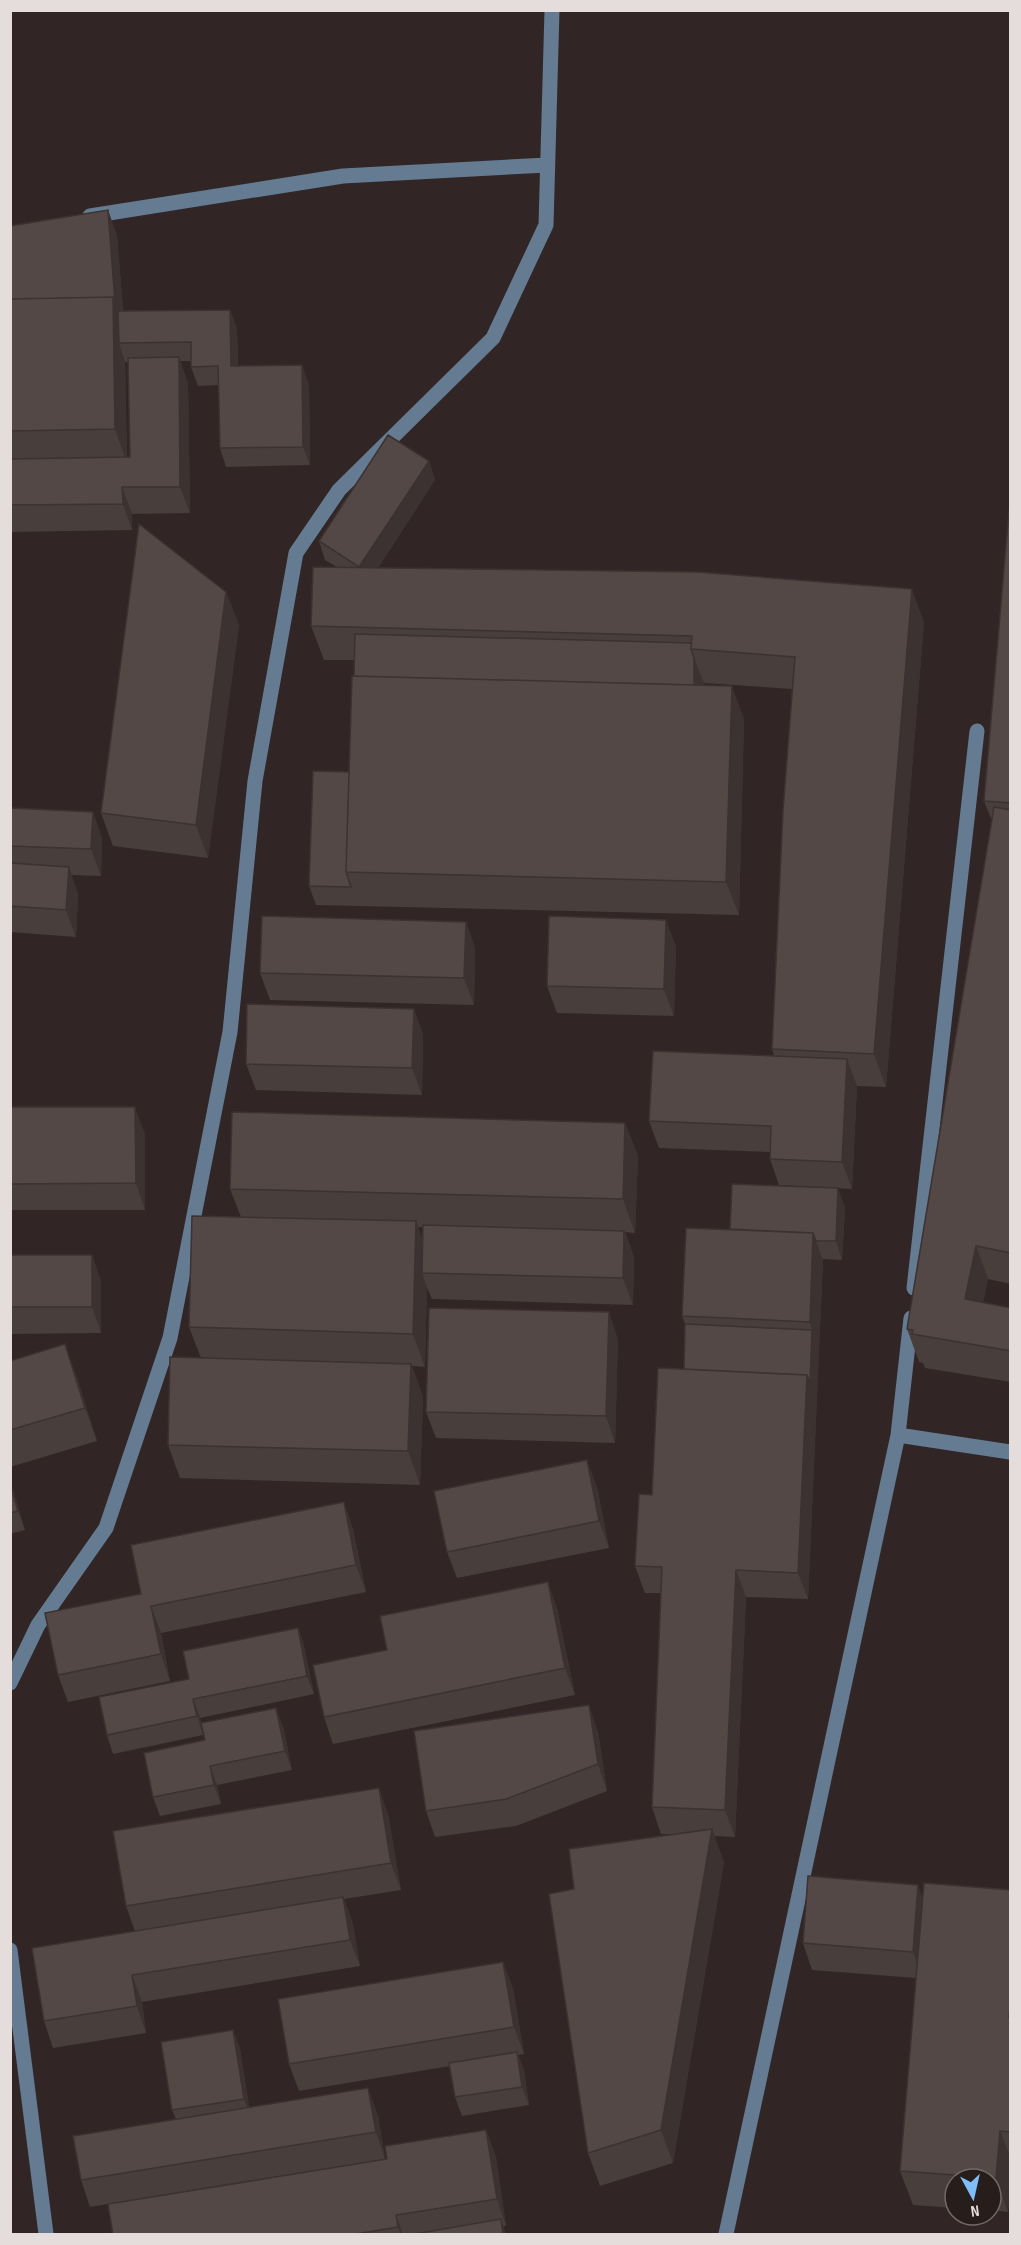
<svg xmlns="http://www.w3.org/2000/svg" width="1021" height="2245" font-family="'Sofia Sans Condensed',sans-serif">
  <style>
    .lines { fill: none; stroke-linecap: round; stroke-linejoin: round }
    .minor { stroke: #647b92; stroke-width: 15 }
    .wall { fill: #483e3c; fill-rule: evenodd }
    .shaded-wall { fill: #3b3231 }
    .building { fill: #544846; stroke: #3b3231; stroke-width: 1.5 }
  </style>
  <rect width="100%" height="100%" fill="#312625"/>
  <g class="lines">
    <path class="minor" d="M90 216 343 176 547 165
      M914 1288 977 731
      M898 1435 1010 1452
      M10 1683 38 1625 106 1528 170 1338 230 1032 255 781 296 553 339 490 493 338 546 225 552 10
      M10 1950 46 2234
      M726 2234 898 1435 911 1318"/>
  </g>
  <path class="wall" d="M108 210 117 236 123 311 230 310 237 329 238 366 309 384 310 465 226 467 220 448 219 385 198 386 191 367V361H180L188 384 190 513 132 514V530L10 532V226ZM125 362H129L130 457H127Z
    M429 461 435 480 378 568 924 622 886 1087 857 1086 852 1189 779 1185 770 1159V1152L659 1148 649 1121 774 1056 772 1049 792 689 704 683V685L744 719 739 915 316 905 309 886 349 772 355 660H324L311 626 337 567 325 560 319 541Z
    M1011 488V1284L988 1279 983 1302 1011 1308V1382L925 1368 923 1363 919 1362 907 1329 992 821 984 801Z
    M226 592 239 625 208 858 113 846 101 813Z
    M10 808 93 812 102 839 101 876 71 875 78 894 76 937 10 932Z
    M466 922 475 948 474 1005 270 1000 260 973Z
    M676 946 674 1016 557 1013 547 986Z
    M414 1009 423 1035 422 1095 256 1090 246 1064Z
    M10 1107 145 1134V1210H10Z
    M625 1123 638 1156 635 1233 625 1232 634 1257 633 1305 432 1299 427 1288 425 1367 412 1366 423 1397 420 1485 180 1478 168 1445 201 1358 189 1327 241 1217 230 1189ZM418 1227H423V1240Z
    M845 1207 842 1260 823 1259 808 1599 746 1597 735 1837 714 1836 724 1862 673 2163 600 2186 588 2153 574 1889 673 1834H661L652 1807 661 1593H645L635 1566 684 1369 685 1324 682 1316 730 1229Z
    M10 1255H92L101 1281V1333L10 1334Z
    M618 1339 615 1443 436 1438 426 1412Z
    M10 1361 77 1378 97 1441 10 1467Z
    M10 1485 14 1493 25 1530 10 1534Z
    M597 1487 609 1548 457 1578 447 1552Z
    M353 1529 366 1592 161 1633 170 1681 68 1702 58 1675 141 1594Z
    M557 1608 575 1695 333 1744 324 1717Z
    M298 1628 304 1646 314 1694 200 1718 203 1735 113 1754 107 1735 189 1679Z
    M283 1726 292 1770 217 1785 221 1804 160 1816 153 1797Z
    M598 1732 607 1791 516 1826 435 1837 426 1811Z
    M388 1814 401 1890 344 1899 353 1924 360 1966 142 2002 146 2033 53 2048 44 2021 135 1931 126 1906Z
    M1011 1890V2186L1008 2212 991 2210V2179H955V2208L913 2205 900 2171 916 1978 812 1970 803 1943 922 1897Z
    M513 1988 524 2054 518 2055 524 2070 529 2105 462 2116 455 2097 450 2066 299 2091 289 2064Z
    M233 2030 240 2049 249 2107 378 2115 385 2159 90 2207 81 2180 176 2119 172 2110Z
    M486 2130 496 2157 506 2226H503L506 2235H113L387 2159Z"/>
  <path class="shaded-wall" d="M108 210 117 236 125 330 115 303Z
    M113 297 125 330 119 343 125 362 127 463 115 429Z
    M230 310 237 329 238 385 231 366Z
    M179 357 188 384 190 513 180 487Z
    M302 365 309 384 310 465 303 447Z
    M429 461 435 480 366 586 359 567Z
    M122 487 132 514V530L123 504Z
    M912 589 924 622 886 1087 874 1054Z
    M226 592 239 625 208 858 196 825Z
    M694 658 704 683V718L694 691Z
    M732 686 744 719 739 915 726 882Z
    M93 812 102 839 101 876 91 849Z
    M69 867 78 894 76 937 66 910Z
    M666 920 676 946 674 1016 664 989Z
    M466 922 475 948 474 1005 464 978Z
    M414 1009 423 1035 422 1095 412 1068Z
    M847 1059 857 1086 852 1189 842 1162Z
    M135 1107 145 1134V1210L136 1183Z
    M625 1123 638 1156 635 1233 623 1199Z
    M838 1188 845 1207 842 1260 836 1241Z
    M416 1221 428 1254 422 1273 427 1287 425 1367 413 1334Z
    M624 1231 634 1257 633 1305 623 1278Z
    M813 1233 823 1260 817 1401 810 1383 812 1330 810 1322Z
    M976 1246 988 1279 977 1332 965 1299Z
    M92 1255 101 1281V1333L92 1307Z
    M609 1312 618 1339 615 1443 606 1416Z
    M65 1344 77 1378 97 1441 85 1408Z
    M411 1364 423 1397 420 1485 408 1451Z
    M807 1375 817 1401 808 1599 798 1573Z
    M587 1460 597 1487 609 1548 599 1521Z
    M10 1483 14 1493 25 1530 18 1511Z
    M344 1502 353 1529 366 1592 356 1565Z
    M736 1570 746 1597 735 1837 725 1810Z
    M548 1582 557 1608 575 1695 565 1668Z
    M151 1606 161 1633 170 1681 161 1654Z
    M298 1628 304 1646 314 1694 307 1676Z
    M193 1699 200 1718 203 1735 197 1716Z
    M589 1705 598 1732 607 1791 598 1764Z
    M276 1708 283 1726 292 1770 285 1751Z
    M210 1766 217 1785 221 1804 214 1785Z
    M379 1788 388 1814 401 1890 391 1863Z
    M712 1829 724 1862 673 2163 661 2130Z
    M918 1885 928 1912 922 1978 913 1952Z
    M343 1897 353 1924 360 1966 350 1940Z
    M503 1962 513 1988 524 2054 514 2027Z
    M132 1975 142 2002 146 2033 137 2006Z
    M233 2030 240 2049 251 2117 244 2099Z
    M517 2052 524 2070 529 2105 522 2087Z
    M368 2088 378 2115 385 2159 376 2132Z
    M486 2130 496 2157 506 2226 497 2199Z
    M1000 2131 1011 2159V2186L1008 2212 996 2178Z
    M396 2215 403 2235H401L398 2227Z
    M501 2219 506 2235H503Z"/>
  <path class="building" d="M108 210 115 303 113 297 10 299V226Z
    M113 297 115 429 10 431V299Z
    M230 310 231 366 302 365 303 447 220 448 218 366 191 367V342L119 343 118 311Z
    M179 357 180 487H122L123 504 10 505V459L130 457 128 358Z
    M388 435 429 461 359 567 319 541Z
    M1011 488V803L984 801Z
    M139 524 226 592 196 825 101 813Z
    M313 567 697 572 912 589 874 1054 772 1049 783 810 795 657 691 649 692 636 311 626Z
    M355 634 691 643V649L694 658V685L354 676Z
    M352 676 732 686 726 882 346 872Z
    M313 771 349 772 346 872 351 887 309 886Z
    M994 807 1011 810V1253L976 1246 965 1299 1011 1308V1351L912 1334 913 1330 907 1329Z
    M10 808 93 812 91 849 10 846Z
    M10 863 69 867 66 910 10 906Z
    M262 916 466 922 464 978 260 973Z
    M549 916 666 920 664 989 547 986Z
    M247 1004 414 1009 412 1068 246 1064Z
    M653 1051 847 1059 842 1162 770 1159 771 1126 649 1121Z
    M10 1107H135L136 1183 10 1184Z
    M232 1112 625 1123 623 1199 230 1189Z
    M732 1184 838 1188 836 1241H816L813 1233 730 1229Z
    M192 1216 416 1221 413 1334 189 1327Z
    M423 1225 624 1231 623 1278 422 1273Z
    M686 1228 813 1233 810 1322 682 1316Z
    M10 1255H92V1307H10Z
    M429 1308 609 1312 606 1416 426 1412Z
    M685 1324 812 1330 810 1383 807 1375 684 1369Z
    M65 1344 85 1408 10 1430V1361Z
    M170 1357 411 1364 408 1451 168 1445Z
    M658 1368 807 1375 798 1573 736 1570 725 1810 652 1807 662 1567 635 1566 639 1494 652 1495Z
    M587 1460 599 1521 447 1552 434 1491Z
    M10 1485 18 1511 10 1513Z
    M344 1502 356 1565 151 1606 161 1654 58 1675 45 1613 141 1594 131 1545Z
    M548 1582 565 1668 324 1717 313 1665 387 1650 380 1616Z
    M298 1628 307 1676 193 1699 197 1716 107 1735 99 1697 189 1679 183 1651Z
    M589 1705 598 1764 506 1799 426 1811 414 1731Z
    M276 1708 285 1751 210 1766 214 1785 153 1797 144 1753 205 1740 201 1723Z
    M379 1788 391 1863 126 1906 113 1831Z
    M712 1829 661 2130 588 2153 549 1894 574 1889 569 1849Z
    M808 1876 918 1885 913 1952 803 1943Z
    M924 1883 1011 1890V2000L1009 2017H1011V2132L1000 2131 996 2178 900 2171Z
    M343 1897 350 1940 132 1975 137 2006 44 2021 32 1948Z
    M503 1962 514 2027 289 2064 278 1999Z
    M233 2030 244 2099 172 2110 161 2042Z
    M517 2052 522 2087 455 2097 449 2063Z
    M368 2088 376 2132 81 2180 73 2136Z
    M486 2130 497 2199 396 2215 398 2227 350 2235H113L108 2204 387 2159 385 2146Z
    M501 2219 503 2235H409Z"/>
  <rect width="1021" height="2245" fill="none" stroke="#e5dddc" stroke-width="24"/>
  <g transform="translate(973 2197) rotate(172)"><circle r="28" fill="#271d1b" stroke="#736a68" stroke-width="1.5"/>
  <path d="M0-4.5L10 22L0 15L-10 22Z" fill="#7fbdf9"/>
  <text y="-9" font-size="16" font-weight="bold" text-anchor="middle" fill="#e5dddc">N</text>
  </g>
</svg>
